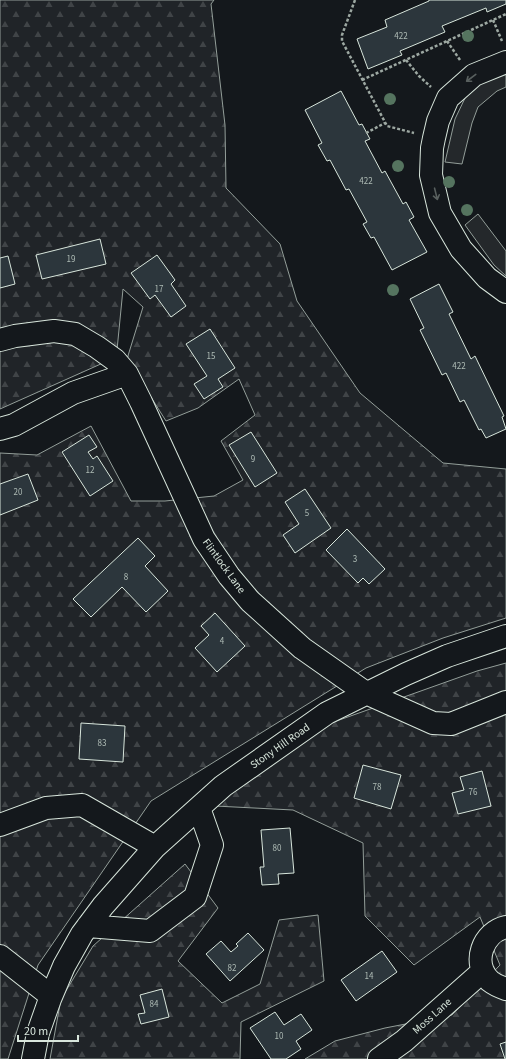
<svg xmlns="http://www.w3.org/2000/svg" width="506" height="1059" font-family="'Source Sans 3',sans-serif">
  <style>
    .forest { fill: url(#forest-firs); stroke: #939e99 }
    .parking { fill: #24282b; stroke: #939e99 }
    .building { fill: #2c363c; stroke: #d8e6dc }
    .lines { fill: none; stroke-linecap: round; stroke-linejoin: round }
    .minor-casing { stroke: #d8e6dc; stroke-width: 24 }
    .path { stroke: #9da8a2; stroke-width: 2.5; stroke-dasharray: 3 2; stroke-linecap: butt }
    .minor { stroke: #14181c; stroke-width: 22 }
    .tree { fill: #55745f }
    .oneway { stroke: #59605f }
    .labels { text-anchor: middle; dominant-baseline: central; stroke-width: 3; stroke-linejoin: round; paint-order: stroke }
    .number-label { font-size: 9px; fill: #adbab4 }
    .street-label { font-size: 11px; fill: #d8e6dc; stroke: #14181c }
  </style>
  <defs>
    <pattern id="forest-firs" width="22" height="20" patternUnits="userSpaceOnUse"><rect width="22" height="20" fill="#202428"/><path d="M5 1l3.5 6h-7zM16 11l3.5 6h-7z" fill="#404447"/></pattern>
  </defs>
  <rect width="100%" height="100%" fill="#14181c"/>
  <path class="forest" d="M0 0H214L211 4 225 125 226 188 280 244 297 301 360 393 443 463 506 469V618L443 638 366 668 151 801 38 965 8 1059H0V453L37 455 91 426 131 501H165L214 496 243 480 221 441 255 415 239 379 198 408 166 421 127 359 143 307 123 289 117 350 103 363 0 409Z
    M506 663V1059H305L335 1041 385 1028 452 1015 500 965 480 917 414 965 365 916 363 843 293 810 215 806 314 729 477 671Z
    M185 864 218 908 178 961 222 1003 260 984 279 920 318 915 324 981 241 1022 240 1059H50L61 999 93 946Z"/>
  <path class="parking" d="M506 68V87L497 91 478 107 472 123 462 164 445 162 455 119 466 96 480 83Z
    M478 214 506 251V276L494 265 465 225Z"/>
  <path class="building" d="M429 0H506V4L487 12 486 8 442 26 445 32 400 51 402 55 368 69 357 39 387 27 385 20 429 1Z
    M341 91 359 125 362 124 370 139 365 141 382 173 385 171 403 204 406 202 414 217 409 220 427 252 392 270 374 237 371 238 363 224 367 222 349 189 346 190 330 160 327 161 318 145 322 143 305 110Z
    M100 239 106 264 42 279 36 255Z
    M157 255 175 280 171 284 186 306 171 317 155 295 150 299 131 273Z
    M8 256 15 284 0 288V258Z
    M439 284 453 312 449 314 471 359 475 356 504 416 502 417 506 429 486 438 481 429 479 430 464 400 460 402 446 373 442 375 420 330 424 328 410 299Z
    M210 329 235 368 218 379 223 387 204 399 194 384 207 376 186 344Z
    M251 432 277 473 255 487 229 445Z
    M89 435 97 447 88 452 93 459 97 456 113 481 90 496 62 452Z
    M28 474 38 500 0 515V484Z
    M305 489 331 528 295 553 283 535 299 524 285 502Z
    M347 529 385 569 369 584 363 578 358 583 326 550Z
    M138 538 155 556 145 566 168 591 146 612 122 587 91 617 73 599Z
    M215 613 245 646 217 672 195 648 209 635 201 626Z
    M81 723 125 726 123 762 79 759Z
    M363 765 401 775 391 809 354 798Z
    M482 771 491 806 458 814 452 793 464 790 460 777Z
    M290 828 294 873 278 874 279 884 262 885 260 867H264L261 830Z
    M248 933 264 950 230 981 206 954 221 941 231 952 238 946 236 944Z
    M382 951 397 972 356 1001 341 980Z
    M162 989 169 1017 141 1024 138 1014 145 1013 140 995Z
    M275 1012 284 1025 301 1014 312 1030 296 1041 301 1049 286 1059H271L250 1028Z
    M506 1042V1059H505L500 1044Z"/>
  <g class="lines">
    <g class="minor-casing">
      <path id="minor" d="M506 62 474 75 448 98 438 121 434 138 432 148 431 175 440 213 461 249 487 278 506 292
        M0 340 15 336 54 331 75 334 97 347 115 360 127 374 141 402 204 539 229 576 250 601 302 648 366 693 433 723 451 724 506 702
        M0 429 14 425 73 393 127 374
        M0 825 46 808 82 805 155 847
        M88 926 150 931 195 897 212 845 199 808
        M506 927C483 932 471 963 490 981 495 985 500 987 506 989
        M0 956 51 996
        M33 1059 38 1033 50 999 64 966 82 934 103 906 155 847 223 786 327 713 406 674 447 656 506 636
        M379 1059 404 1041 483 971"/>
    </g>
    <path class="path" d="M355 0 342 35V41L387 126 414 133
      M493 20 502 41
      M447 41 460 60
      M406 60 419 76 431 87
      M362 80 506 14
      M366 133 385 123"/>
    <use href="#minor" class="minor"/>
  </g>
  <g class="tree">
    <circle cx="468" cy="36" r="6"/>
    <circle cx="390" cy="99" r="6"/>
    <circle cx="398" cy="166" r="6"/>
    <circle cx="449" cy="182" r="6"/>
    <circle cx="467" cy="210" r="6"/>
    <circle cx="393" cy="290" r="6"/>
  </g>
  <defs><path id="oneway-shaft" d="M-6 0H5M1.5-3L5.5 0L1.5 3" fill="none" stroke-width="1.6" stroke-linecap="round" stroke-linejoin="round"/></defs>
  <g class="oneway">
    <use href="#oneway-shaft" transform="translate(471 78) rotate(143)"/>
    <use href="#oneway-shaft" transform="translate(436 194) rotate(76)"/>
  </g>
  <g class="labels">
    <g class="number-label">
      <text x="401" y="36">422</text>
      <text x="366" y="181">422</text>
      <text x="71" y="259">19</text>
      <text x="159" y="289">17</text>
      <text x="211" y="356">15</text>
      <text x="459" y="366">422</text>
      <text x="253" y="459">9</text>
      <text x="90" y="470">12</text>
      <text x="18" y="492">20</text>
      <text x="307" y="513">5</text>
      <text x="355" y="559">3</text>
      <text x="126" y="577">8</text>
      <text x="222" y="641">4</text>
      <text x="102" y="743">83</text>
      <text x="377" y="787">78</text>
      <text x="473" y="792">76</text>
      <text x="277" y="848">80</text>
      <text x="232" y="968">82</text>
      <text x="369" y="976">14</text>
      <text x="154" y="1004">84</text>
      <text x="279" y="1036">10</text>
    </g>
    <g class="street-label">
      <text transform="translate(224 566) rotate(54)">Flintlock Lane</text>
      <text transform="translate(280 746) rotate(-35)">Stony Hill Road</text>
      <text transform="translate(432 1016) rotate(-42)">Moss Lane</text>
    </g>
  </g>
  <path d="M18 1035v6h60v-6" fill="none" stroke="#d8e6dc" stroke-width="2"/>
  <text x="24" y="1035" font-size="12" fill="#d8e6dc" stroke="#14181c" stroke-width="3" paint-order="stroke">20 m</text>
</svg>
